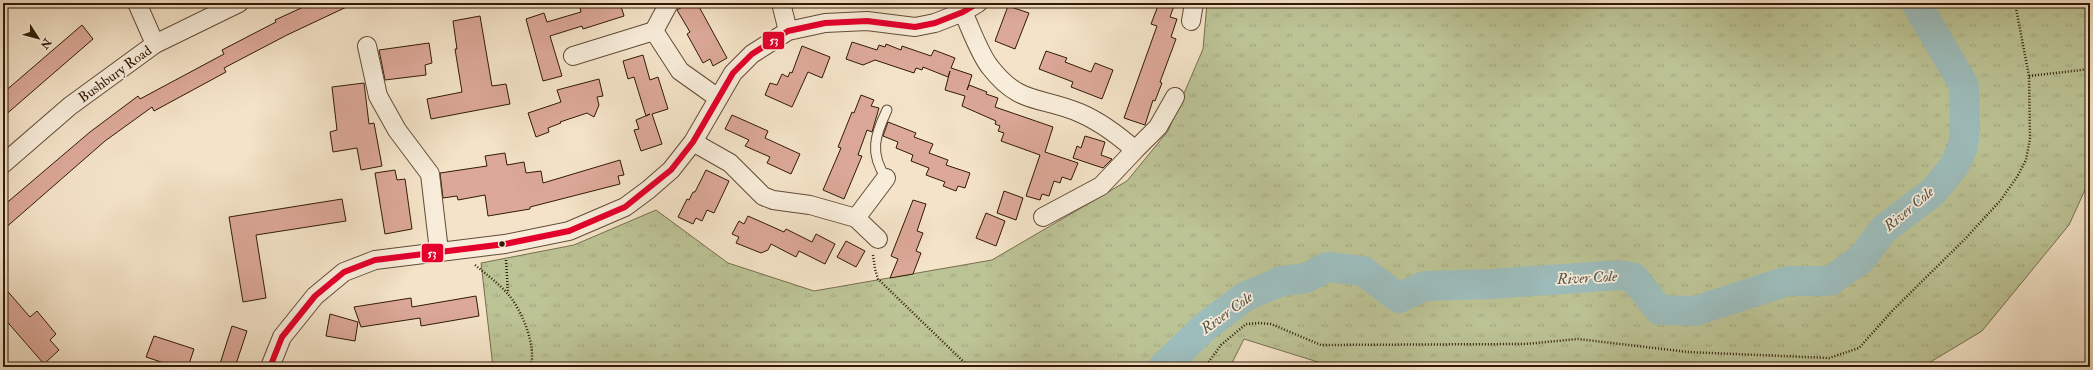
<svg xmlns="http://www.w3.org/2000/svg" width="2093" height="370" font-family="'IM FELL Double Pica',serif">
  <style>
    .park { fill: url(#park-tufts); stroke: #766e4e }
    .lines { fill: none; stroke-linecap: round; stroke-linejoin: round }
    .river { stroke: #9dbdbc; stroke-width: 30 }
    .building { fill: #dca898; stroke: #311a06 }
    .lane-casing { stroke: #624c36; stroke-width: 11 }
    .street-casing { stroke: #624c36; stroke-width: 20 }
    .path { stroke: #311a06; stroke-width: 2.5; stroke-dasharray: 1 2; stroke-linecap: butt }
    .lane { stroke: #f8eddb; stroke-width: 9 }
    .street { stroke: #f8eddb; stroke-width: 18 }
    .bus-1-casing { stroke: #f8eddb; stroke-width: 9 }
    .bus-1 { stroke: #e4002b; stroke-width: 6 }
    .bus-dot { fill: #311a06; stroke: #f8eddb; stroke-width: 1.5 }
    .labels { text-anchor: middle; dominant-baseline: central; stroke-width: 3.5; stroke-linejoin: round; paint-order: stroke }
    .street-label { font-size: 14px; fill: #311a06; stroke: #f8eddb }
    .water-label { font-size: 15px; font-style: italic; fill: #575346; stroke: #f8eddb }
    .line-badge { stroke: #f8eddb; stroke-width: 1.5 }
    .badge-label { font-size: 11px; text-anchor: middle; font-weight: bold; fill: #fff }
  </style>
  <defs>
    <pattern id="park-tufts" width="24" height="20" patternUnits="userSpaceOnUse"><rect width="24" height="20" fill="#bcc395"/><path d="M3 7l-1-3M5 7V3M7 7l1-3M15 17l-1-3M17 17v-4M19 17l1-3" fill="none" stroke="#a2a77f"/></pattern>
  </defs>
  <rect width="100%" height="100%" fill="#f4e3c8"/>
  <filter id="stains"><feTurbulence type="fractalNoise" baseFrequency=".005" numOctaves="4"/><feColorMatrix values="0 0 0 0 .2 0 0 0 0 .09 0 0 0 0 .02 0 0 0 .5 -.17"/></filter>
  <radialGradient id="worn" r=".72"><stop offset=".6" stop-color="#630" stop-opacity="0"/><stop offset="1" stop-color="#630" stop-opacity=".3"/></radialGradient>
  <path class="park" d="M1207 3H2090V179L2069 225 1982 331 1922 367H1334L1244 339 1230 367H493L481 263 574 245 656 210 728 263 814 291 992 260 1127 181 1168 131 1203 49Z"/>
  <g class="lines">
    <path class="river" d="M1163 367 1206 326 1246 296 1282 281 1306 278 1327 267 1363 271 1399 298 1424 286 1490 284 1621 275 1634 278 1659 310 1695 311 1788 281H1830L1861 259 1884 229 1934 191 1954 166 1963 146 1965 129 1964 85 1916 3"/>
  </g>
  <path class="building" d="M312 3H355L287 35 224 68 226 72 154 111 152 107 105 141 3 230V206L90 132 138 96 140 99 224 54 222 50 276 22 275 20Z
    M597 3H620L624 16 583 29 582 26 550 36 562 76 543 81 526 19 544 13 547 22 581 12 580 8Z
    M689 3H697L727 58 713 66 710 59 703 63 687 34 690 32 677 10Z
    M1159 3H1175L1170 17 1177 19 1171 37 1176 39 1160 82 1162 83 1155 101 1153 100 1145 125 1124 118 1157 26 1151 24Z
    M1008 6 1029 13 1015 49 995 41Z
    M480 16 492 86 506 84 510 104 431 119 427 99 462 92 455 49H457L453 21Z
    M82 25 93 39 3 117V93Z
    M852 42 877 50 879 45 885 47 886 44 901 50 902 46 931 56 934 50 955 58 951 68 972 75 967 90 969 85 987 92 986 94 998 98 995 107 1053 127 1045 152 1078 163 1071 180 1062 177 1060 183 1054 181 1049 196 1042 194 1040 200 1026 196 1040 155 1001 141 1004 133 998 131 1000 126 995 124 996 121 962 106 965 96 945 90 950 71 948 77 923 67 922 70 916 68 914 73 875 60 863 65 846 59Z
    M429 43 432 63 425 65 426 75 385 80 379 50Z
    M802 46 830 57 822 78 808 72 792 107 765 95 770 83 777 85 782 74 788 77 790 72 792 73Z
    M1046 51 1067 58 1065 62 1091 72 1095 63 1113 70 1102 99 1071 87 1073 82 1039 69Z
    M643 55 650 80 658 77 668 109 652 114 662 144 641 151 634 130 639 129 636 120 650 114 646 116 634 77 628 79 623 61Z
    M599 79 603 96 597 97 599 105 594 117 587 113 560 122 561 123 548 128 549 132 536 137 528 113 561 102 557 90Z
    M364 83 369 124 374 123 382 166 361 170 357 148 333 152 330 132 337 130 332 87Z
    M861 95 874 100 871 106 879 108 872 132 867 130 858 155 862 156 844 199 823 190 841 148 838 147 852 112 854 113Z
    M732 115 768 131 765 138 800 154 791 174 767 163 770 157 745 146 749 140 725 129Z
    M888 122 916 133 914 137 933 144 929 153 948 160 946 165 970 173 965 188 958 186 956 191 943 186 945 182 926 175 929 168 911 161 913 155 896 148 898 142 883 136Z
    M1085 136 1105 142 1101 155 1112 159 1103 168 1073 158 1077 146 1081 148Z
    M505 153 507 165 524 162 526 173 541 171 543 183 620 160 624 175 618 176 620 184 530 207V209L488 216 485 195 458 200 457 196 443 198 440 173 487 166 485 156Z
    M395 170 397 180 405 179 412 229 385 234 375 173Z
    M706 170 729 181 714 213 707 210 702 221 696 218 693 224 678 217 687 199 689 200 693 192H695Z
    M1004 191 1023 198 1016 220 997 213Z
    M342 199 346 221 256 235 266 298 243 302 229 217Z
    M913 200 926 204 917 231 923 233 916 251 921 253 913 274 890 278 898 259 891 256Z
    M986 213 1005 221 996 246 976 238Z
    M748 216 784 232 786 229 812 242 816 234 835 244 825 264 799 251 796 257 771 244 768 250 761 253 736 243 739 237 732 234 739 221 744 224Z
    M846 241 865 251 856 267 837 257Z
    M3 286 30 317 37 311 56 334 50 340 59 350 44 364 3 317Z
    M476 296 479 316 421 326 420 318 361 327 354 307 411 298 412 307Z
    M330 314 358 322 355 341 326 336Z
    M232 326 247 331 235 367H219Z
    M154 336 194 349 188 367H176L146 357Z"/>
  <g class="lines">
    <g class="lane-casing">
      <path id="lane" d="M886 178C869 153 875 135 887 110"/>
    </g>
    <g class="street-casing">
      <path id="street" d="M137 3 155 44
        M781 3 788 31
        M963 12C970 27 980 55 990 67 1020 106 1041 96 1080 113 1101 122 1118 135 1135 150L1101 186 1043 217
        M1191 21 1194 3
        M654 31 669 3
        M367 46 378 96 397 130 430 174 439 251
        M573 56 654 31 680 71 718 98
        M693 142 730 163 763 196 773 200 810 205 856 218 878 239
        M1135 150 1158 127 1175 97
        M3 164 70 106 155 44 239 3
        M856 218 886 178
        M270 367 282 337 315 296 344 272 375 260 505 244 569 231 625 207 648 190 671 170 693 142 733 73 752 54 788 31 825 23 867 21 915 27 935 23 963 12 978 3"/>
    </g>
    <path class="path" d="M644 3 647 8
      M2029 76 2090 69
      M873 255 875 269 878 279 969 367
      M506 260 508 293
      M475 265C486 274 498 283 507 293 521 308 538 348 530 367
      M1205 367 1221 345 1246 324 1258 323 1271 324 1321 345 1525 344 1578 339 1688 352 1829 358 1859 348 1893 310 1965 239 2000 201 2017 177 2026 160 2030 139 2029 76 2015 3"/>
    <use href="#lane" class="lane"/>
    <use href="#street" class="street"/>
    <g class="bus-1-casing">
      <path id="bus-1" d="M270 367 282 337 315 296 344 272 375 260 505 244 569 231 625 207 671 170 693 142 733 73 752 54 788 31 825 23 867 21 915 27 935 23 963 12 978 3"/>
    </g>
    <use href="#bus-1" class="bus-1"/>
  </g>
  <circle class="bus-dot" cx="502" cy="244" r="3.5"/>
  <g class="labels">
    <g class="street-label">
      <text transform="translate(115 74) rotate(-36)">Bushbury Road</text>
    </g>
    <g class="water-label">
      <text transform="translate(1909 209) rotate(-40)">River Cole</text>
      <text transform="translate(1587 278) rotate(-3)">River Cole</text>
      <text transform="translate(1227 313) rotate(-36)">River Cole</text>
    </g>
  </g>
  <g class="line-badge">
    <rect x="762" y="31" width="23" height="19" rx="4" fill="#e4002b"/>
    <rect x="421" y="243" width="23" height="20" rx="4" fill="#e4002b"/>
  </g>
  <g class="badge-label">
    <text x="774" y="44">53</text>
    <text x="432" y="257">53</text>
  </g>
  <rect width="2093" height="370" fill="none" stroke="#f4e3c8" stroke-width="16"/>
  <rect x="4" y="4" width="2085" height="362" fill="none" stroke="#311a06" stroke-width="2"/>
  <rect x="8" y="8" width="2077" height="354" fill="none" stroke="#311a06"/>
  <g transform="translate(38 38) rotate(126)" stroke="#f8eddb" stroke-width="3" paint-order="stroke">
  <path d="M0-3L7 15L0 10L-7 15Z" fill="#311a06"/>
  <text y="-6" font-size="11" font-weight="bold" text-anchor="middle" fill="#311a06">N</text>
  </g>
  <rect width="100%" height="100%" filter="url(#stains)"/>
  <rect width="100%" height="100%" fill="url(#worn)"/>
</svg>
